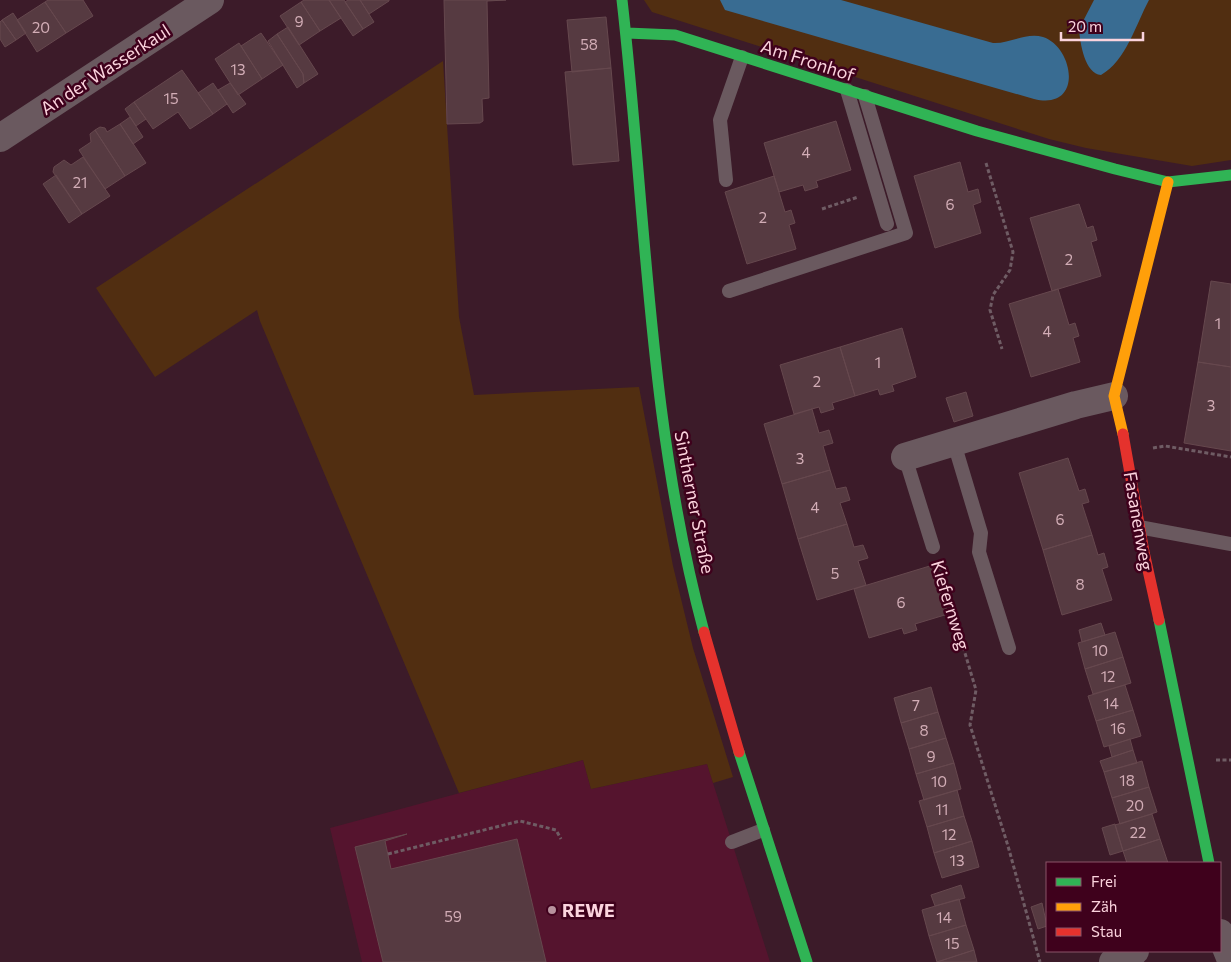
<svg xmlns="http://www.w3.org/2000/svg" width="1231" height="962" font-family="Commissioner,sans-serif">
  <style>
    .built { fill: #55142e }
    .green { fill: #512e11 }
    .water { fill: #396c92 }
    .building { fill: #563a41; stroke: #66484e }
    .lines { fill: none; stroke-linecap: round; stroke-linejoin: round }
    .path { stroke: #6f5c64; stroke-width: 3; stroke-dasharray: 4 2.5; stroke-linecap: butt }
    .lane { stroke: #6a595f; stroke-width: 14 }
    .street { stroke: #6a595f; stroke-width: 28 }
    .fast { stroke: #30b455; stroke-width: 11 }
    .slow { stroke: #ff9f0a; stroke-width: 11 }
    .jam { stroke: #e5322d; stroke-width: 11 }
    .poi-dot { fill: #b8939e; stroke: #3f011c; stroke-width: 2 }
    .labels { text-anchor: middle; dominant-baseline: central; stroke-width: 5; stroke-linejoin: round; paint-order: stroke }
    .number-label { font-size: 15px; fill: #d2adb6 }
    .street-label { font-size: 18px; fill: #fbd3dd; stroke: #3f011c }
    .poi-label { font-size: 18px; font-weight: bold; fill: #fbd3dd; stroke: #3f011c; text-anchor: start }
  </style>
  <rect width="100%" height="100%" fill="#3c1b29"/>
  <path class="built" d="M583 760 591 789 707 764 770 962H362L330 828Z"/>
  <path class="green" d="M644 0H1231V160L1192 166 1086 148 1049 139 652 12Z
    M443 61 459 317 474 395 639 387 673 566 693 648 733 777 713 783 707 764 591 789 583 760 459 793 260 321 257 310 155 377 96 288Z"/>
  <path class="water" d="M720 0H841L993 43C1009 44 1026 32 1043 37 1074 47 1084 111 1034 99L725 10Z
    M1094 0H1149C1136 24 1126 61 1101 75 1085 74 1080 43 1079 29Z"/>
  <path class="building" d="M48 0H83L93 16 66 33 45 2Z
    M304 0H329L341 18 320 31 301 2Z
    M329 0H344L363 29 353 36Z
    M348 0H360L374 22 363 29 345 2Z
    M360 0H389V1L369 14Z
    M444 0H506L487 1 489 98 482 99 483 121 480 123 447 124Z
    M45 2 66 33 37 52 17 20Z
    M301 2 320 31 299 45 280 16Z
    M13 13 26 33 16 40 2 20Z
    M606 17 611 68 572 72 567 20Z
    M2 20 16 40 5 47 0 39V22Z
    M288 27 318 74 304 83 303 74 277 34Z
    M261 33 283 65 262 79 241 46Z
    M277 34 303 74 304 83 297 88 268 41Z
    M239 43 262 79 238 95 215 59Z
    M611 68 619 161 573 165 565 72Z
    M182 70 213 114 190 129 178 112 153 129 134 102Z
    M213 83 227 104 213 114 198 93Z
    M230 83 246 104 233 113 218 90Z
    M134 102 146 119 136 126 125 109Z
    M130 117 143 137 133 144 120 124Z
    M836 121 851 170 816 181 818 187 805 191 803 185 779 192 764 143Z
    M120 124 146 163 125 176 95 130 100 127 105 128 107 132Z
    M95 130 125 176 105 189 79 150 91 142 90 134Z
    M83 157 110 196 82 214 53 172 54 167 64 160 71 165Z
    M960 162 968 192 978 189 981 202 973 205 981 233 935 248 914 176Z
    M56 175 82 214 69 223 43 184Z
    M774 176 785 212 791 210 795 223 789 225 796 249 747 264 725 192Z
    M1079 204 1087 228 1093 226 1097 240 1091 242 1101 276 1052 291 1030 218Z
    M1211 281 1231 284V367L1198 362Z
    M1058 289 1069 325 1075 323 1079 336 1073 338 1080 362 1031 377 1009 304Z
    M902 328 916 377 892 385 894 391 880 395 878 389 855 396 840 347Z
    M840 347 855 396 832 403 834 409 821 413 819 407 794 414 780 365Z
    M1198 362 1231 367V451L1184 443Z
    M966 392 973 416 954 422 946 398Z
    M812 409 819 433 829 430 833 443 823 446 830 470 782 484 764 424Z
    M1068 458 1079 491 1085 489 1089 502 1082 504 1092 535 1043 550 1019 473Z
    M830 470 836 489 846 487 850 500 840 503 847 524 798 539 782 484Z
    M847 524 854 547 863 545 868 558 858 561 866 585 817 600 798 539Z
    M1092 535 1098 555 1104 553 1108 567 1102 569 1112 600 1062 615 1043 550Z
    M933 565 948 614 915 624 917 630 904 634 902 628 869 638 854 589Z
    M1101 623 1105 635 1082 642 1079 630Z
    M1115 632 1123 657 1085 669 1078 643Z
    M1123 657 1131 683 1093 694 1085 669Z
    M1125 685 1133 710 1096 721 1088 696Z
    M931 687 938 712 901 723 894 698Z
    M1133 710 1141 736 1104 747 1096 721Z
    M938 712 946 738 909 749 901 723Z
    M946 738 954 763 916 774 909 749Z
    M1130 739 1133 750 1112 757 1109 746Z
    M1133 750 1137 763 1104 772 1100 761Z
    M1142 761 1149 787 1112 798 1104 772Z
    M954 763 961 789 924 800 916 774Z
    M1149 787 1157 812 1120 824 1112 798Z
    M957 790 964 816 927 827 919 801Z
    M1152 814 1160 839 1123 851 1115 825Z
    M964 816 972 841 934 853 927 827Z
    M1115 824 1123 851 1110 855 1102 828Z
    M407 834 385 841 391 869 517 839 546 962H383L355 847Z
    M1160 839 1168 863H1127L1123 851Z
    M972 841 979 867 942 878 934 853Z
    M961 885 965 898 935 906 931 895Z
    M959 899 966 925 929 936 922 910Z
    M1042 903 1047 926 1038 929 1031 907Z
    M966 925 974 950 937 962 929 936Z
    M974 950 977 962H937Z"/>
  <g class="lines">
    <path class="path" d="M986 163 1013 252 1010 270 993 295 990 310 1002 349
      M822 209 858 197
      M1153 448 1165 446 1231 457
      M939 566 976 690 970 725 1008 846 1040 962
      M1216 760H1231
      M388 854 520 821 556 830 561 839"/>
    <path class="lane" d="M847 90 887 224
      M726 180 720 120 742 57
      M729 291 906 233 865 96
      M954 443 981 533 979 552 1009 648
      M905 457 933 547
      M1139 527 1231 544
      M732 842 763 830"/>
    <path class="street" d="M0 138 210 0
      M905 457 1076 405 1114 396
      M1220 933 1231 960
      M1113 962 1135 951"/>
    <path class="fast" d="M622 0C646 211 648 425 704 632
      M627 33 675 35 977 131 1115 169 1168 182 1231 175
      M1159 620 1209 863
      M739 752 807 962"/>
    <path class="slow" d="M1123 434 1114 396 1168 182"/>
    <path class="jam" d="M1123 434 1144 552 1159 620
      M704 632 739 752"/>
  </g>
  <circle class="poi-dot" cx="552" cy="910" r="5"/>
  <g class="labels">
    <g class="number-label">
      <text x="299" y="21">9</text>
      <text x="41" y="27">20</text>
      <text x="589" y="44">58</text>
      <text x="238" y="69">13</text>
      <text x="171" y="98">15</text>
      <text x="806" y="152">4</text>
      <text x="80" y="182">21</text>
      <text x="950" y="204">6</text>
      <text x="763" y="217">2</text>
      <text x="1069" y="259">2</text>
      <text x="1218" y="323">1</text>
      <text x="1047" y="331">4</text>
      <text x="878" y="362">1</text>
      <text x="817" y="381">2</text>
      <text x="1211" y="405">3</text>
      <text x="800" y="458">3</text>
      <text x="815" y="507">4</text>
      <text x="1060" y="519">6</text>
      <text x="835" y="573">5</text>
      <text x="1080" y="584">8</text>
      <text x="901" y="602">6</text>
      <text x="1100" y="650">10</text>
      <text x="1108" y="676">12</text>
      <text x="1111" y="703">14</text>
      <text x="916" y="705">7</text>
      <text x="1118" y="728">16</text>
      <text x="924" y="730">8</text>
      <text x="931" y="756">9</text>
      <text x="1127" y="780">18</text>
      <text x="939" y="781">10</text>
      <text x="1135" y="805">20</text>
      <text x="942" y="809">11</text>
      <text x="1138" y="832">22</text>
      <text x="949" y="834">12</text>
      <text x="957" y="860">13</text>
      <text x="453" y="916">59</text>
      <text x="944" y="917">14</text>
      <text x="952" y="943">15</text>
    </g>
    <g class="street-label">
      <text transform="translate(808 60) rotate(18)">Am Fronhof</text>
      <text transform="translate(105 69) rotate(-33)">An der Wasserkaul</text>
      <text transform="translate(695 502) rotate(79)">Sintherner Straße</text>
      <text transform="translate(1139 521) rotate(80)">Fasanenweg</text>
      <text transform="translate(951 605) rotate(73)">Kiefernweg</text>
    </g>
    <g class="poi-label">
      <text x="562" y="910">REWE</text>
    </g>
  </g>
  <rect x="1046" y="862" width="175" height="90" fill="#3f011c" stroke="#8a5569"/>
  <rect x="1056" y="878" width="25" height="8" fill="#30b455" stroke="#8a5569"/>
  <text x="1091" y="887" font-size="15" fill="#fbd3dd">Frei</text>
  <rect x="1056" y="903" width="25" height="8" fill="#ff9f0a" stroke="#8a5569"/>
  <text x="1091" y="912" font-size="15" fill="#fbd3dd">Zäh</text>
  <rect x="1056" y="928" width="25" height="8" fill="#e5322d" stroke="#8a5569"/>
  <text x="1091" y="937" font-size="15" fill="#fbd3dd">Stau</text>
  <path d="M1061 32v8h82v-8" fill="none" stroke="#fbd3dd" stroke-width="2.5"/>
  <text x="1068" y="32" font-size="15" fill="#fbd3dd" stroke="#3f011c" stroke-width="4" paint-order="stroke">20 m</text>
</svg>
